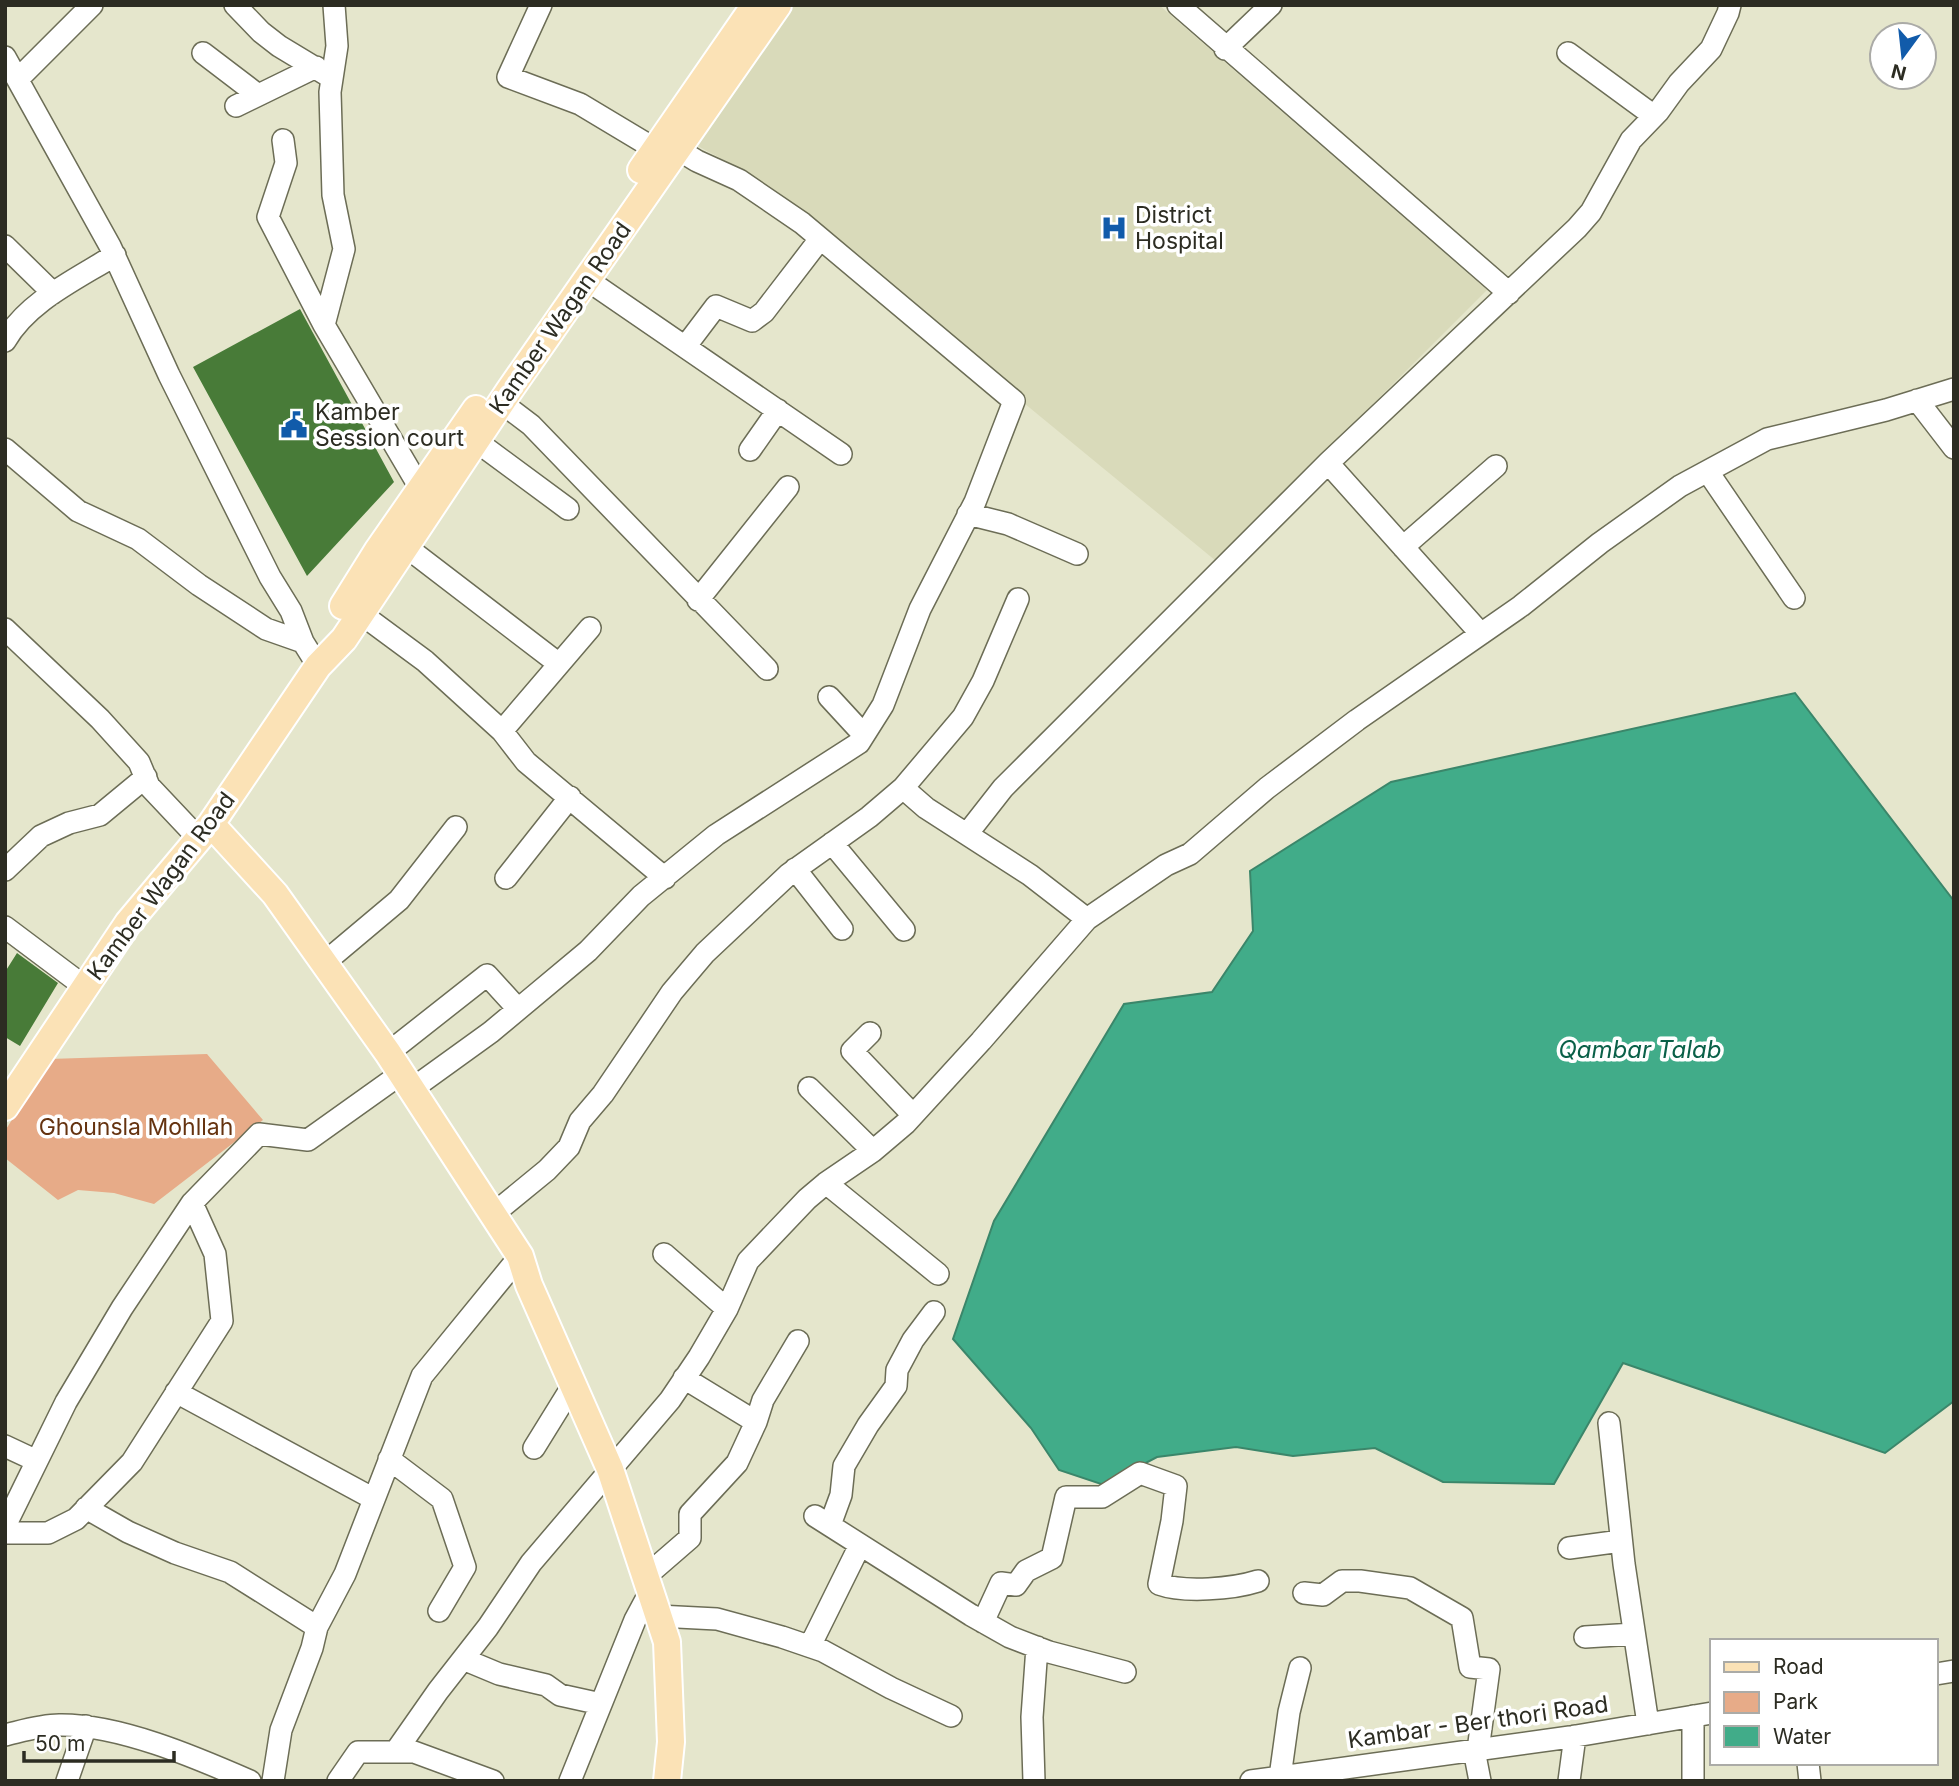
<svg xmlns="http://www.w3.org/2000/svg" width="1959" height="1786" font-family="Inter,sans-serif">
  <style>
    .built { fill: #d9daba }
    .green { fill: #e7ab88 }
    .water { fill: #41ac89; stroke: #3b866a; stroke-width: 2 }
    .building { fill: #487b38 }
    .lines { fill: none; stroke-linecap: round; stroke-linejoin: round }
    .minor-casing { stroke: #6c6d56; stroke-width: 24 }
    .major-casing { stroke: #fff; stroke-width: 30 }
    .minor { stroke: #fff; stroke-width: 21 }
    .major { stroke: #fbe2b6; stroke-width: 26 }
    .labels { text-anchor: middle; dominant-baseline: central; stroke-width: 7; stroke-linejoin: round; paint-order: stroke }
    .poi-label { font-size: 23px; fill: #2c2c22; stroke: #fff; text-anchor: start }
    .street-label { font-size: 23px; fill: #2c2c22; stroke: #fff }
    .park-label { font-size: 23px; fill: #653310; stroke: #fff }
    .water-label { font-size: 24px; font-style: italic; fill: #0a6048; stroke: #fff }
  </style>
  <rect width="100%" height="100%" fill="#e5e6cc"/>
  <path class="built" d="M787 5H1159L1487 290 1216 561 737 167 692 143Z"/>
  <path class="green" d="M207 1054 263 1120 154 1204 114 1193 78 1190 58 1200 5 1158V1131L49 1059Z"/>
  <path class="water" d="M1795 693 1954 901V1401L1885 1453 1623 1363 1554 1484 1443 1482 1375 1448 1293 1456 1236 1447 1157 1457 1104 1485 1059 1470 1031 1428 953 1339 994 1221 1124 1004 1212 992 1253 931 1250 871 1391 782Z"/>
  <path class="building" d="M300 309 394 482 307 576 193 367Z
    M17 953 58 983 20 1046 5 1037V972Z"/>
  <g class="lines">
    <g class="minor-casing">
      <path id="minor" d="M235 5 261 32 279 46 332 78
        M541 5 508 77 580 104 655 149
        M1178 5 1509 293
        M1225 49 1271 5
        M203 53 258 95
        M1568 53 1654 116
        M5 57 110 246 169 375 270 577 291 611 303 642 318 666
        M18 79 92 5
        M236 106 316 67
        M283 140 286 163 268 217 324 325 420 488
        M5 246 53 293
        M586 279 841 454
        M324 325 344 249 333 195 330 92 337 46 334 5
        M5 341C28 301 77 279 115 255
        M685 347 716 306 752 321 764 312 820 239
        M1917 400 1954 448
        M502 403 531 425 767 669
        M476 441 568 509
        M5 449 78 511 138 539 199 585 266 629 303 642
        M750 450 778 410
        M1328 463 1481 634
        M1708 472 1794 598
        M968 514 1008 524 1077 554
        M405 546 559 664
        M1403 547 1496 466
        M698 600 788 487
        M360 613 425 661 502 731 526 762 665 878
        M5 629 100 719 139 762 149 786 199 839
        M829 697 864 735
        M502 731 590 628
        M903 788 926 808 1030 875 1087 919
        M967 834 1003 788 1328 463 1577 228 1591 212 1631 140 1658 112 1679 83 1711 49 1728 13 1730 5
        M832 843 904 930
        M795 869 842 929
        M5 870 41 836 69 823 100 815 146 777
        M506 878 570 797
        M5 927 85 987
        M324 963 399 900 456 827
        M870 1033 852 1051 913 1115
        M388 1053 487 975 518 1009
        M809 1088 873 1151
        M412 1089 491 1032 588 951 641 896 716 835 859 743 883 705 920 609 975 502 1014 401 802 223 739 180 697 161 679 150
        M826 1183 938 1274
        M492 1215 547 1170 569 1147 580 1121 603 1094 672 992 705 953 789 874 869 817 903 788 963 717 983 681 1018 599
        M664 1254 727 1309
        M684 1378 756 1422
        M176 1392 374 1499
        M1609 1423 1624 1564 1648 1724
        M5 1446 37 1461
        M534 1448 573 1385
        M389 1459 442 1499 465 1567 439 1611
        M86 1508 128 1532 175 1553 230 1572 317 1627
        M815 1516 971 1615 1010 1637 1049 1652 1125 1672
        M830 1525 841 1495 844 1466 868 1425 896 1386 897 1370 913 1340 934 1312
        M5 1526 66 1402 122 1308 192 1203 259 1134 308 1140 402 1073
        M5 1533H48L76 1519 132 1462 222 1321 215 1254 192 1203
        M1569 1548 1621 1541
        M645 1577 690 1538V1514L737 1463 756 1422 763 1400 798 1341
        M1304 1593 1323 1595 1342 1581H1360L1410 1588 1462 1618 1470 1667 1489 1669 1478 1750
        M658 1616 717 1619 782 1637 823 1651 891 1688 951 1716
        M983 1622 1001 1583 1016 1585 1026 1571 1052 1558 1066 1497H1102L1140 1473 1176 1486 1172 1521 1159 1584C1184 1593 1233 1589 1258 1581
        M1585 1637 1634 1634
        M810 1646 860 1545
        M463 1659 499 1674 546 1685 560 1695 601 1704
        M1936 1674 1954 1671
        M5 1735C22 1731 41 1725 59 1725 118 1724 195 1757 250 1781
        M1474 1750 1480 1781
        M396 1751 438 1691 488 1627 531 1563 670 1400 699 1357 727 1309 748 1261 807 1199 826 1183 873 1151 906 1123 981 1041 1087 919 1166 865 1190 854 1267 788 1357 720 1521 606 1600 543 1680 486 1767 439 1886 410 1954 389
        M1808 1763 1810 1781
        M1280 1777 1289 1712 1300 1668
        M67 1781 86 1726
        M273 1781 281 1730 312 1648 317 1627 345 1574 422 1376 520 1256
        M338 1781 358 1752H414L493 1781
        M570 1781 635 1620 650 1592
        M1034 1781 1032 1717 1037 1647
        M1251 1781 1570 1737 1712 1713
        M1569 1781 1575 1736
        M1693 1781V1716"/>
    </g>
    <g class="major-casing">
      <path id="major" d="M641 170 755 5
        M343 606 378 550 476 409
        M211 824 275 894 388 1053 520 1256 529 1285 610 1469 667 1642 671 1742 667 1781
        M5 1107 128 923 211 824 318 666 344 639 509 391 778 5"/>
    </g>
    <use href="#minor" class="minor"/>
    <use href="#major" class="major"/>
  </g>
  <defs>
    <g id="hospital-bare" transform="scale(2.1)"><path d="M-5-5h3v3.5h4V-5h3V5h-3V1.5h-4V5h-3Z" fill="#115baa" stroke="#fff" stroke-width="2.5" paint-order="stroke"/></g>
    <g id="civic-bare" transform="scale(2.1)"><path d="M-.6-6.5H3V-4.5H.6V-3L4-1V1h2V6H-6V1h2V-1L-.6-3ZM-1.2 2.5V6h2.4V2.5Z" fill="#115baa" stroke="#fff" stroke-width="2.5" paint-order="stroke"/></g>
  </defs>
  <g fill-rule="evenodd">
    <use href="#hospital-bare" x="1114" y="228"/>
    <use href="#civic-bare" x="294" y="425"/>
  </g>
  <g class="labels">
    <g class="poi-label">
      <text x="1135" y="215">District<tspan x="1135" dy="26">Hospital</tspan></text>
      <text x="315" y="412">Kamber<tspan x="315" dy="26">Session court</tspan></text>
    </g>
    <g class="street-label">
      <text transform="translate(560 318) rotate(-55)">Kamber Wagan Road</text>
      <text transform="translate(161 886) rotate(-53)">Kamber Wagan Road</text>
      <text transform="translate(1478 1722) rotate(-8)">Kambar - Ber thori Road</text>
    </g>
    <g class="park-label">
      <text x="136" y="1127">Ghounsla Mohllah</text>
    </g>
    <g class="water-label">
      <text x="1640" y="1049">Qambar Talab</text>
    </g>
  </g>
  <rect width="1959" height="1786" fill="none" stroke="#2c2c22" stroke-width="14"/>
  <rect x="1710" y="1639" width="228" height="126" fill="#ffffff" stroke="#ababa7" stroke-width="2"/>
  <rect x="1724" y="1662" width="35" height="10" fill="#fbe2b6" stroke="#ababa7" stroke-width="2"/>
  <text x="1773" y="1674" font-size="21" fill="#2c2c22">Road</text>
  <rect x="1724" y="1692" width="35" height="21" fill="#e7ab88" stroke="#ababa7" stroke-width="2"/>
  <text x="1773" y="1709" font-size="21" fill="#2c2c22">Park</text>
  <rect x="1724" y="1726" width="35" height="21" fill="#41ac89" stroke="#ababa7" stroke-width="2"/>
  <text x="1773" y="1744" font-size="21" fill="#2c2c22">Water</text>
  <g transform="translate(1903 56) rotate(195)"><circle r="33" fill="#ffffff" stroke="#ababa7" stroke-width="2"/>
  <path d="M0-5L12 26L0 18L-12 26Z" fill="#115baa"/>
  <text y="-10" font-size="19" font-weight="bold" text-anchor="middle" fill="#2c2c22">N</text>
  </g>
  <path d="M24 1751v10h150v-10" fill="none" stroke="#2c2c22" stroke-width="3.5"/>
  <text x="35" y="1751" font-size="21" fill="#2c2c22" stroke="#ffffff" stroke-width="5" paint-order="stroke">50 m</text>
</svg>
